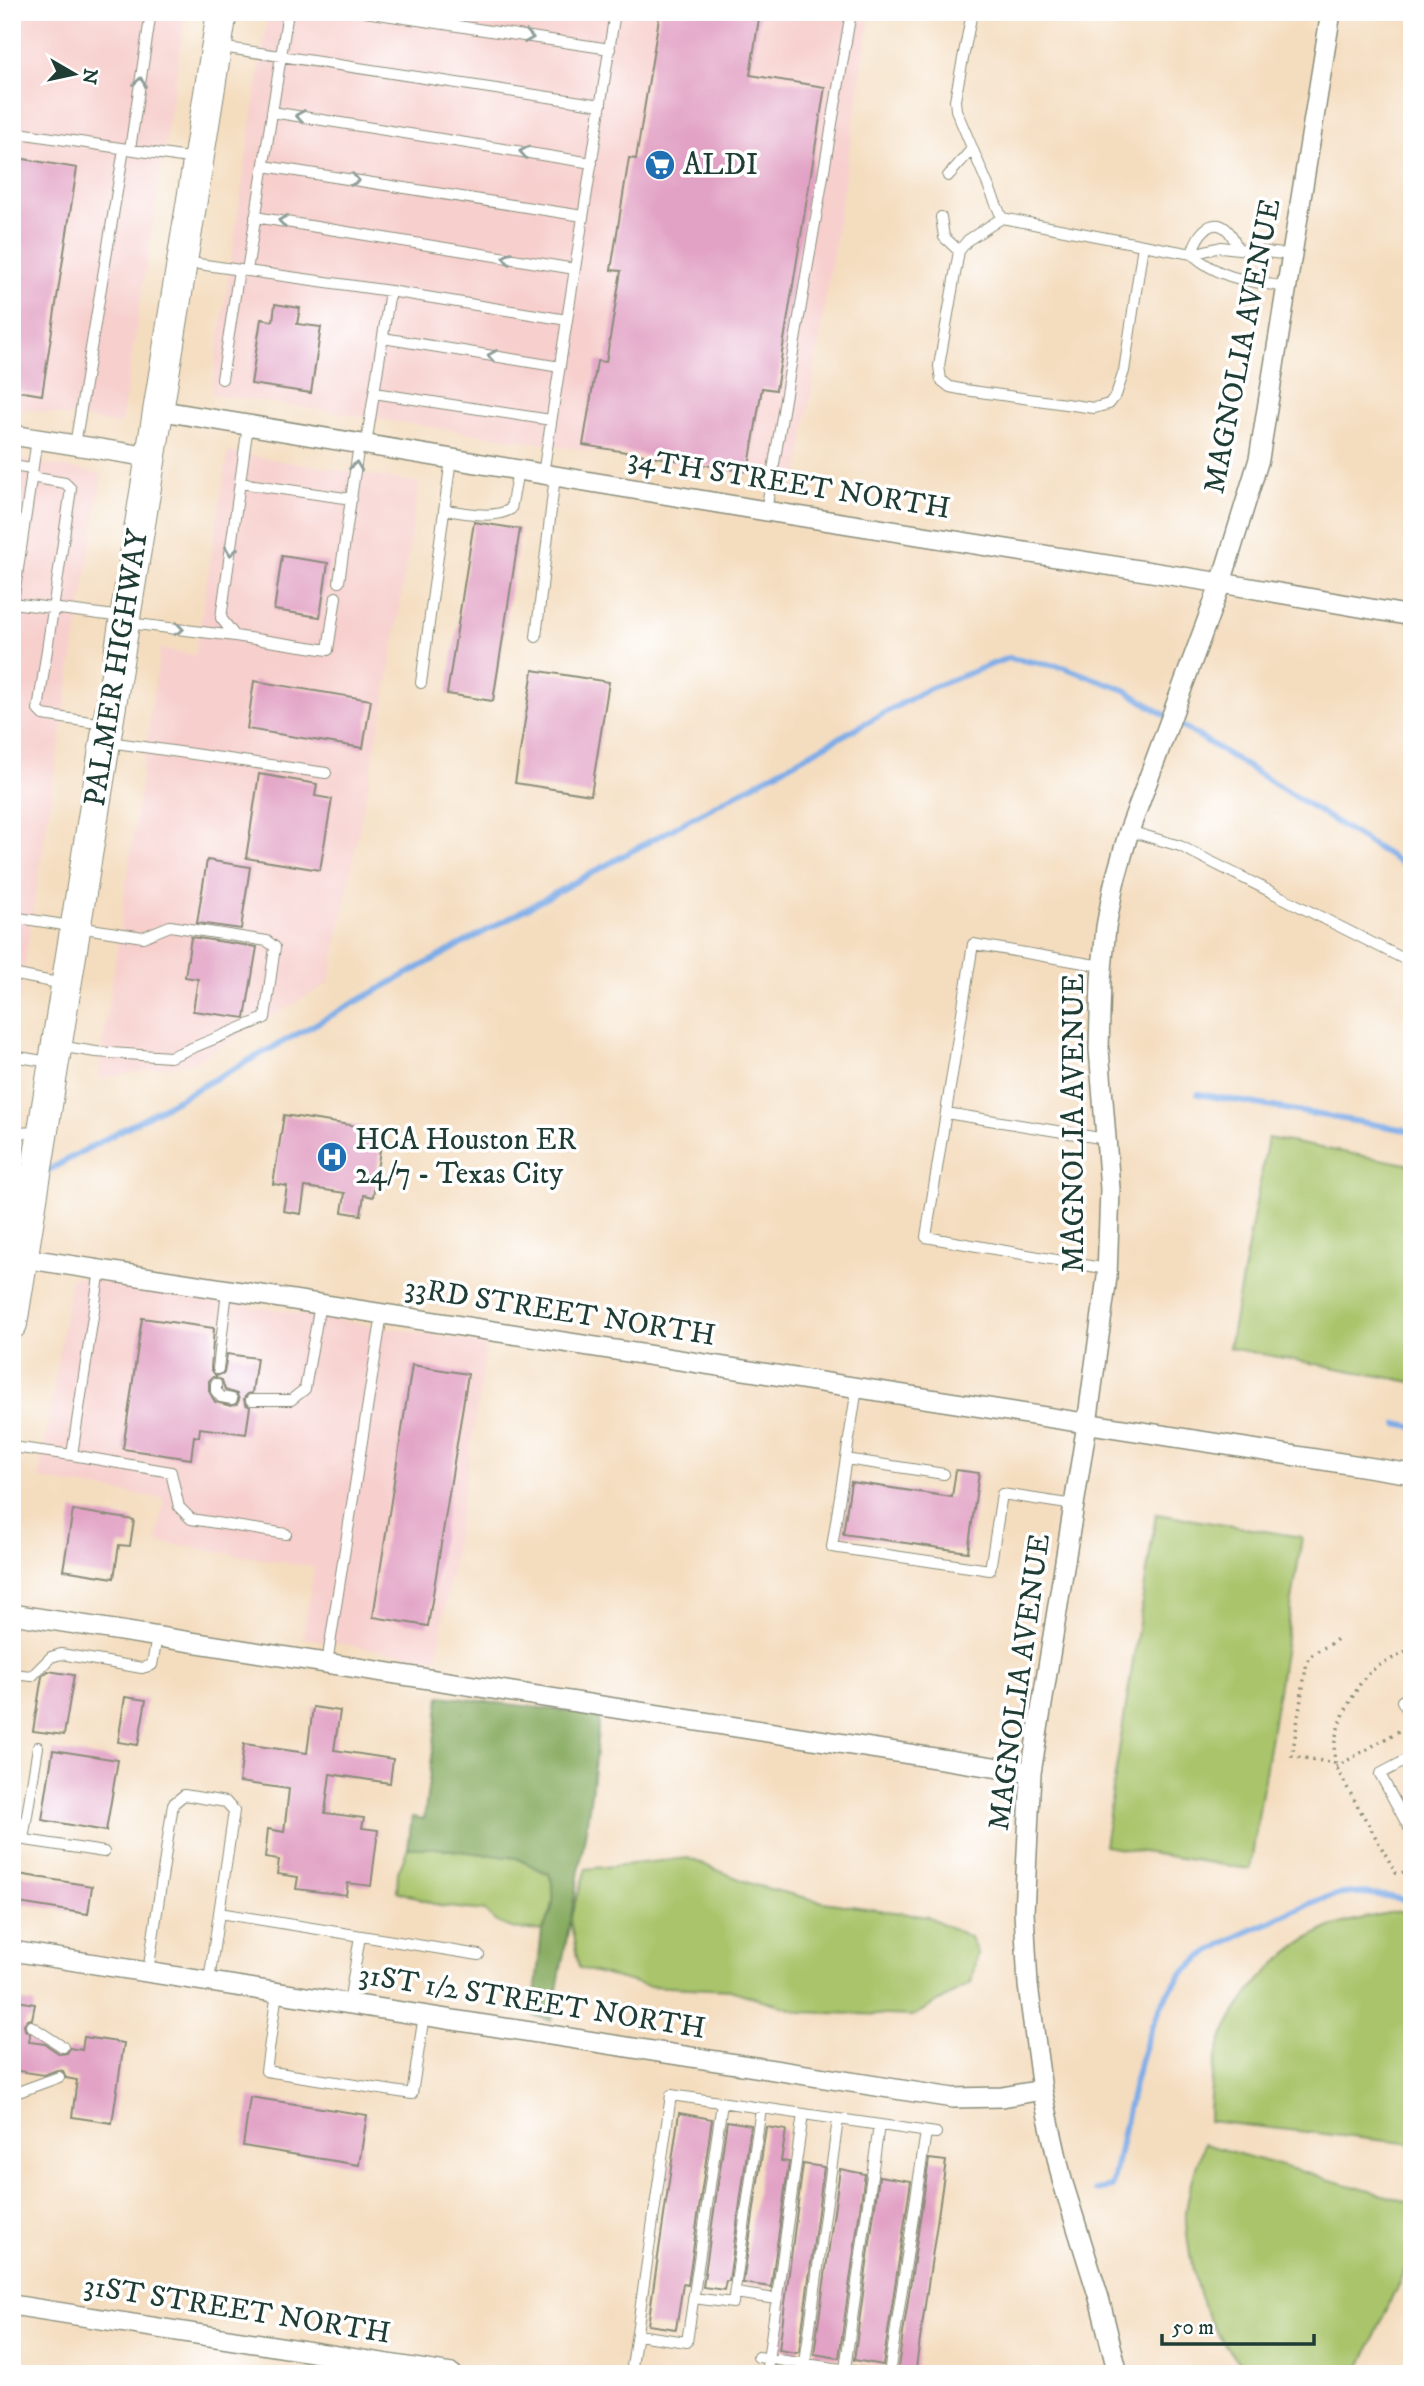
<svg xmlns="http://www.w3.org/2000/svg" width="1424" height="2386" font-family="'IM FELL DW Pica',serif">
  <style>
    .built { fill: #f7d0ce }
    .green { fill: #a9c46b; stroke: #648050; stroke-width: 2 }
    .forest { fill: #86aa5f; stroke: #52744a; stroke-width: 2 }
    .lines { fill: none; stroke-linecap: round; stroke-linejoin: round }
    .stream { stroke: #7dace7; stroke-width: 6 }
    .building { fill: #e2a2c5; fill-rule: evenodd }
    .service-casing { stroke: #8a8d7a; stroke-width: 12 }
    .minor-casing { stroke: #8a8d7a; stroke-width: 22 }
    .primary-casing { stroke: #8a8d7a; stroke-width: 32 }
    .path { stroke: #8a8d7a; stroke-width: 3.5; stroke-dasharray: 2 5; stroke-linecap: butt }
    .service { stroke: #fff; stroke-width: 10 }
    .minor { stroke: #fff; stroke-width: 19 }
    .primary { stroke: #fff; stroke-width: 30 }
    .oneway { stroke: #8f9e9a }
    .labels { text-anchor: middle; dominant-baseline: central; stroke-width: 7; stroke-linejoin: round; paint-order: stroke }
    .poi-label { font-size: 30px; fill: #1f3d34; stroke: #fff; text-anchor: start }
    .street-label { font-size: 30px; fill: #1f3d34; stroke: #fff }
  </style>
  <rect width="100%" height="100%" fill="#fff"/>
  <filter id="ink" filterUnits="userSpaceOnUse"><feTurbulence type="fractalNoise" baseFrequency=".0143" numOctaves="2"/><feDisplacementMap in="SourceGraphic" scale="14" xChannelSelector="R" yChannelSelector="G"/><feConvolveMatrix kernelMatrix="1 2 1 2 8 2 1 2 1" color-interpolation-filters="sRGB"/></filter>
  <filter id="wash" filterUnits="userSpaceOnUse"><feTurbulence type="fractalNoise" baseFrequency=".00686" numOctaves="4" result="noise"/><feDisplacementMap in="SourceGraphic" scale="28" xChannelSelector="R" yChannelSelector="G"/><feGaussianBlur stdDeviation="1.57" result="paint"/><feColorMatrix in="noise" values="0 0 0 0 0 0 0 0 0 0 0 0 0 0 0 0 0 1.4 0 .05"/><feComposite in="paint" operator="in"/></filter>
  <g filter="url(#wash)">
    <rect width="100%" height="100%" fill="#f4ddbf"/>
    <path class="built" d="M12 12H186L121 425 12 407Z
      M268 12H871L797 482 211 394Z
      M228 452 419 483 387 688 329 983 194 1062 98 1079 160 649 195 655Z
      M12 458 102 474 12 1044Z
      M71 1277 487 1344 437 1659 303 1638 314 1567 157 1542 164 1499 39 1479Z"/>
    <path class="green" d="M1268 1138 1412 1165V1382L1229 1348Z
      M1156 1514 1302 1537 1250 1869 1104 1846Z
      M408 1848H435L516 1858 549 1874C557 1893 554 1913 542 1930 520 1931 499 1929 485 1911L439 1906 397 1891 398 1872Z
      M688 1858 754 1885 823 1902 929 1917 970 1937 977 1953 971 1983 913 2016 801 2012 730 1990 648 1986 579 1968 570 1919 586 1869Z
      M1400 1911 1412 1912V2144L1209 2121C1209 2088 1214 2052 1230 2022 1250 1984 1292 1943 1331 1927 1353 1919 1377 1915 1400 1911Z
      M1204 2144 1412 2203V2253L1358 2374H1250C1213 2336 1199 2307 1190 2255 1188 2242 1185 2226 1186 2212 1189 2188 1196 2166 1204 2144Z"/>
    <path class="forest" d="M440 1696 599 1715C592 1818 570 1920 551 2021L533 2015 542 1930C554 1913 557 1893 549 1874L516 1858 435 1848H408L412 1817 424 1819Z"/>
    <g class="lines">
      <path class="stream" d="M1198 1094 1412 1131
        M45 1172 928 689 1008 658 1063 667 1125 690 1412 870
        M12 1189 26 1182
        M1397 1424 1412 1427
        M1095 2190 1112 2187C1125 2126 1141 2014 1185 1971 1208 1948 1238 1936 1268 1923 1294 1911 1324 1894 1353 1893 1373 1892 1393 1898 1412 1901"/>
    </g>
    <g id="blocks">
      <path class="building" d="M660 12H760L750 75 825 87 776 390 762 388 748 472 583 445 597 361 606 362 621 271 611 270 629 158 636 159Z
        M12 157 77 168 42 395 12 390Z
        M275 304 300 308 297 324 321 327 311 393 251 384 261 319 273 321Z
        M474 522 520 529 493 701 447 694Z
        M282 556 328 563 320 617 274 610Z
        M533 670 609 682 591 795 515 783Z
        M254 681 371 700 363 748 247 729Z
        M259 774 317 784 315 796 332 799 320 870 246 858Z
        M207 860 250 867 241 929 197 923Z
        M191 937 257 947 245 1018 193 1011 198 979 185 977Z
        M284 1115 383 1130 373 1197 364 1195 361 1215 342 1212 345 1193 305 1187 301 1214 283 1211 287 1186 273 1184Z
        M142 1318 214 1328 211 1369 216 1376 224 1373 227 1354 257 1358 252 1393 247 1394 244 1399 245 1404 250 1407 246 1434 200 1428 199 1437 194 1436 191 1459 123 1449ZM213 1377 222 1380 225 1390 237 1394 239 1400 237 1404 231 1406 215 1402 209 1391V1381Z
        M412 1365 468 1374 428 1626 373 1617Z
        M956 1470 979 1473 968 1552 843 1534 851 1482 952 1497Z
        M73 1510 134 1520 130 1546 119 1545 114 1578 63 1570Z
        M48 1671 74 1675 64 1735 33 1731 42 1676Z
        M125 1697 146 1700 138 1745 118 1742Z
        M313 1707 340 1711 334 1750 393 1759 390 1783 330 1774 325 1813 364 1818 362 1828 378 1830 371 1886 348 1883 346 1895 296 1889 298 1877 277 1874 279 1860 265 1858 268 1829 284 1832 289 1789 239 1782 244 1744 307 1753Z
        M53 1750 118 1760 106 1831 42 1820Z
        M12 1873 92 1886 88 1914 12 1902Z
        M12 2000 35 2004 32 2019 27 2020 24 2025 25 2030 30 2034 29 2042 45 2044 60 2054 67 2053 70 2048 82 2050 84 2037 124 2043 112 2123 72 2117 77 2080 66 2078 63 2071 57 2070 44 2075 12 2070Z
        M250 2097 367 2115 359 2165 243 2146Z
        M679 2113 712 2119 688 2285 683 2284 676 2329 648 2325Z
        M727 2121 751 2125 729 2281H726L724 2290 703 2287Z
        M766 2127 786 2130 781 2161 789 2162 771 2287 743 2283Z
        M929 2159 946 2161 915 2374H897Z
        M803 2164 824 2167 799 2352 796 2353 779 2350Z
        M840 2169 865 2174 839 2358 814 2354Z
        M879 2176 911 2181 883 2365 854 2360Z"/>
    </g>
  </g>
  <g filter="url(#ink)">
    <use href="#blocks" fill-opacity="0" stroke="#8a8d7a" stroke-width="2"/>
    <g class="lines">
      <g class="service-casing">
        <path id="service" d="M365 12 610 49
          M972 12 955 100 956 110 1002 218
          M221 47 601 105
          M272 112 592 163
          M12 132 195 159
          M130 149 151 12
          M264 166 583 216
          M948 176 972 149
          M255 217 575 269
          M941 217 944 237 959 251
          M1002 218 1143 245 1124 371 1116 395 1109 404 1094 408 965 390 950 387 941 380 939 366 959 251 968 240Z
          M1143 245 1192 254 1221 247 1292 255
          M1192 254C1221 280 1250 281 1287 287
          M1192 254C1200 221 1226 212 1237 248
          M184 262 390 291 567 320
          M247 271 288 12
          M383 338 560 367
          M222 379 239 270
          M374 393 551 420
          M248 425 221 618 235 636 328 650 336 597
          M75 445 124 149
          M366 445 390 291
          M12 466 32 469
          M543 474 615 12
          M31 477 65 483 71 489 38 710 43 715 104 724
          M240 483 352 499
          M444 510C465 512 492 520 511 509L518 470
          M766 511 851 12
          M339 582 359 444
          M12 603 123 617
          M13 603 37 439
          M128 623 235 636
          M536 637 555 476
          M421 683 451 459
          M109 742 326 773
          M1129 831 1180 846 1412 963
          M12 917 143 937 170 926 267 941 275 947 265 1018 170 1057 96 1052 58 1046
          M1102 966 973 944 926 1237 1107 1269
          M12 974 63 984
          M12 1056 50 1062
          M946 1113 1106 1139
          M12 1133 40 1132
          M218 1369 227 1290
          M216 1384V1391L221 1397 232 1399
          M857 1388 832 1547 990 1570 1002 1494 1074 1505
          M251 1400H291L305 1389 320 1304
          M12 1447 72 1455 100 1270
          M72 1455 171 1472 179 1507 191 1519 286 1534
          M846 1459 944 1474
          M327 1663 382 1314
          M12 1674 32 1676 51 1657 61 1654 142 1668 152 1665 157 1637
          M1412 1694 1402 1701 1412 1717
          M1412 1757 1380 1774 1409 1828 1412 1826
          M12 1838 104 1852
          M23 1840 38 1747
          M219 1913 479 1955
          M148 1972 173 1804 184 1795 226 1802 234 1811 209 1981
          M277 1992 266 2071 412 2094 424 2015
          M349 2003 360 1936
          M31 2026 63 2047
          M21 2091 59 2077
          M735 2293 776 2299
          M693 2298 733 2303 761 2108
          M637 2335 687 2342 722 2103
          M758 2357 875 2374
          M805 2363 838 2119
          M845 2369 879 2125
          M631 2374 671 2095 936 2133
          M766 2374 803 2114
          M889 2374 926 2132"/>
      </g>
      <g class="minor-casing">
        <path id="minor" d="M157 410 766 511 1221 583 1412 616
          M12 435 150 457
          M23 1258 1412 1474
          M12 1614 1031 1773
          M12 1951 953 2098 1002 2097 1042 2090
          M12 2305 452 2374
          M1118 2374 1099 2298 1062 2180 1042 2090 1028 1985 1024 1912 1031 1773 1087 1424 1107 1277 1110 1189 1099 1049 1101 980 1106 927 1114 884 1129 831 1221 583 1259 459 1331 12"/>
      </g>
      <g class="primary-casing">
        <path id="primary" d="M12 1324 222 12"/>
      </g>
      <path class="path" d="M1412 1649C1398 1656 1381 1663 1369 1673 1362 1679 1358 1688 1353 1696 1340 1720 1327 1745 1339 1773L1396 1873H1402L1412 1867
        M1335 1763 1292 1756 1307 1661C1315 1648 1330 1648 1339 1637
        M1336 1767 1404 1728"/>
      <use href="#service" class="service"/>
      <use href="#minor" class="minor"/>
      <use href="#primary" class="primary"/>
    </g>
    <defs><path id="oneway-chevron" d="M-2-3.5L2.5 0L-2 3.5" fill="none" stroke-width="1.6" stroke-linecap="round" stroke-linejoin="round" transform="scale(1.75)"/></defs>
    <g class="oneway">
      <use href="#oneway-chevron" transform="translate(529 37) rotate(9)"/>
      <use href="#oneway-chevron" transform="translate(140 82) rotate(-81)"/>
      <use href="#oneway-chevron" transform="translate(300 116) rotate(-171)"/>
      <use href="#oneway-chevron" transform="translate(524 152) rotate(-171)"/>
      <use href="#oneway-chevron" transform="translate(355 180) rotate(9)"/>
      <use href="#oneway-chevron" transform="translate(283 221) rotate(-171)"/>
      <use href="#oneway-chevron" transform="translate(507 258) rotate(-171)"/>
      <use href="#oneway-chevron" transform="translate(492 356) rotate(-171)"/>
      <use href="#oneway-chevron" transform="translate(356 466) rotate(-83)"/>
      <use href="#oneway-chevron" transform="translate(231 551) rotate(98)"/>
      <use href="#oneway-chevron" transform="translate(179 629) rotate(7)"/>
    </g>
  </g>
  <defs>
    <g id="supermarket-disc" transform="scale(1.575)"><circle r="9.5" fill="#1f6fb2" stroke="#fff"/><path d="M-6-5.5h2.5l.6 2H6L4.5 2H-2.5L-4.4-4H-6ZM-1.5 3.2a1.3 1.3 0 1 0 .1 0ZM3 3.2a1.3 1.3 0 1 0 .1 0Z" fill="#fff"/></g>
    <g id="hospital-disc" transform="scale(1.575)"><circle r="9.5" fill="#1f6fb2" stroke="#fff"/><path d="M-5-5h3v3.5h4V-5h3V5h-3V1.5h-4V5h-3Z" fill="#fff"/></g>
  </defs>
  <g fill-rule="evenodd">
    <use href="#supermarket-disc" x="660" y="165"/>
    <use href="#hospital-disc" x="332" y="1157"/>
  </g>
  <g class="labels">
    <g class="poi-label">
      <text x="683" y="165">ALDI</text>
      <text x="355" y="1140">HCA Houston ER<tspan x="355" dy="34">24/7 - Texas City</tspan></text>
    </g>
    <g class="street-label">
      <text transform="translate(1243 346) rotate(-79)">MAGNOLIA AVENUE</text>
      <text transform="translate(789 484) rotate(9)">34TH STREET NORTH</text>
      <text transform="translate(117 668) rotate(-81)">PALMER HIGHWAY</text>
      <text transform="translate(1074 1123) rotate(-90)">MAGNOLIA AVENUE</text>
      <text transform="translate(560 1312) rotate(9)">33RD STREET NORTH</text>
      <text transform="translate(1020 1682) rotate(-82)">MAGNOLIA AVENUE</text>
      <text transform="translate(532 2002) rotate(9)">31ST 1/2 STREET NORTH</text>
      <text transform="translate(237 2310) rotate(9)">31ST STREET NORTH</text>
    </g>
  </g>
  <rect width="1424" height="2386" fill="none" stroke="#fff" stroke-width="42"/>
  <g transform="translate(74 74) rotate(99)" stroke="#ffffff" stroke-width="5" paint-order="stroke">
  <path d="M0-5L12 26L0 18L-12 26Z" fill="#1f3d34"/>
  <text y="-10" font-size="19" font-weight="bold" text-anchor="middle" fill="#1f3d34">N</text>
  </g>
  <path d="M1162 2334v10h152v-10" fill="none" stroke="#1f3d34" stroke-width="3.5"/>
  <text x="1172" y="2334" font-size="21" fill="#1f3d34" stroke="#ffffff" stroke-width="5" paint-order="stroke">50 m</text>
</svg>
